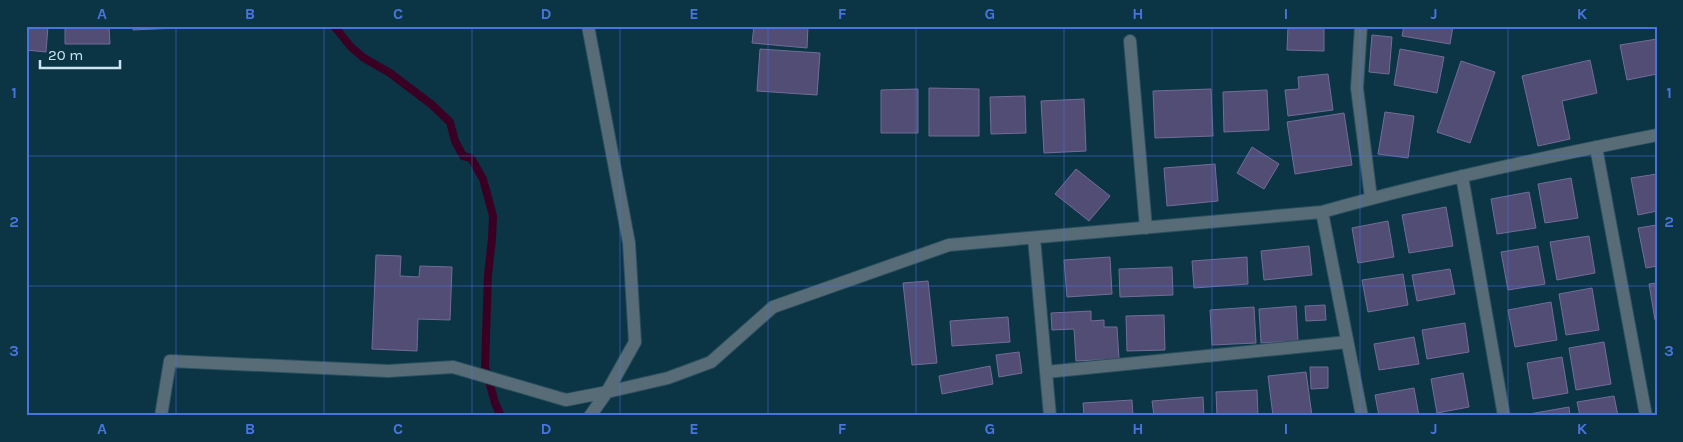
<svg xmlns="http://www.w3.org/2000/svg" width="1683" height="442" font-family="Karla,sans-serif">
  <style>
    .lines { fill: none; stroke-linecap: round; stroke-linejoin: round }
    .stream { stroke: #3a0024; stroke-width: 8 }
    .building { fill: #514d75; stroke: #726d98 }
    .minor-casing { stroke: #2a5060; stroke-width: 14 }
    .minor { stroke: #576c76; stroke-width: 12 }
    .grid { fill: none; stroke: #4874de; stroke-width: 1; stroke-opacity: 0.55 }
    .neatline { fill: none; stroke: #4874de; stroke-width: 2 }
    .grid-label { font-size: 16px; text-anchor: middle; font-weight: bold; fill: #4874de }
  </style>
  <rect width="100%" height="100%" fill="#0b3444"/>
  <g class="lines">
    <path class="stream" d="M334 26 351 47 364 58 390 73 431 104 450 122 455 141 463 156 471 158 483 179 493 216 492 239 488 275 485 366 495 403 501 416"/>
  </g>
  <path class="building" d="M26 26H48L46 52 26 50Z
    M65 26H109L110 44H65Z
    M133 26H176L177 28 133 30Z
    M754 26H808L807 48 752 43Z
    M1288 26H1324V51L1287 50Z
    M1404 26H1453L1450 44 1402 36Z
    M1372 35 1392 37 1389 74 1369 72Z
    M1657 39V74L1627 80 1620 45Z
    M760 49 820 53 817 95 757 91Z
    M1400 49 1444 57 1437 93 1394 85Z
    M1590 60 1597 93 1562 101 1570 139 1538 146 1522 76Z
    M1461 61 1495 72 1470 143 1437 132Z
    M1328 74 1333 110 1288 116 1285 90 1299 89 1298 77Z
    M929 88 979 89V136H929Z
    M918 89V133H881V90Z
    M1211 89 1213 136 1155 138 1153 91Z
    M1267 90 1269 130 1224 132 1223 92Z
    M1025 96 1026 133 991 134 990 97Z
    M1084 99 1086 151 1044 153 1041 101Z
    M1385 112 1414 116 1408 158 1378 154Z
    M1344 113 1352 165 1295 174 1287 122Z
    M1252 147 1279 164 1264 189 1237 173Z
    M1215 164 1218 201 1167 206 1164 168Z
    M1076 169 1110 196 1089 221 1055 194Z
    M1657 174V211L1638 215 1631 178Z
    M1571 178 1578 218 1545 223 1538 184Z
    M1529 192 1536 228 1497 234 1491 199Z
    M1446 207 1453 246 1409 253 1402 215Z
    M1388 221 1394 257 1358 263 1352 228Z
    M1657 225V266L1646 268 1638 228Z
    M1589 236 1595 273 1557 280 1550 242Z
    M1309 246 1312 275 1264 280 1261 251Z
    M1538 246 1545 284 1508 290 1501 252Z
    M376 255 401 256 400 276 419 277 420 266 452 267 450 320 418 319 417 351 372 349Z
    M1110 257 1112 294 1067 297 1064 260Z
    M1247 257 1248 284 1194 288 1192 261Z
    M1172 267 1173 295 1120 297 1119 269Z
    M1450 269 1455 294 1417 301 1412 275Z
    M1403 274 1408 305 1368 312 1362 280Z
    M928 281 937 363 912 365 903 283Z
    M1657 283V320H1655L1649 284Z
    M1592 288 1599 330 1566 335 1559 294Z
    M1551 302 1557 340 1515 347 1508 310Z
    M1325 305 1326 320 1306 321 1305 306Z
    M1296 306 1298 341 1261 343 1259 309Z
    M1254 307 1256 343 1212 345 1210 310Z
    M1091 311V321L1104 320V327H1117L1119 359 1076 361 1074 329 1052 330 1051 313Z
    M1164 315 1165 350 1127 351 1126 316Z
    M1008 317 1010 342 952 346 950 321Z
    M1465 323 1469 352 1427 359 1422 330Z
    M1414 337 1419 364 1379 370 1374 344Z
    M1604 342 1611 384 1576 390 1569 348Z
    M1019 352 1022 373 999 377 996 355Z
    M1562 357 1568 393 1533 399 1527 363Z
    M990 366 993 384 942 394 939 376Z
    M1310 367H1328V388L1311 389Z
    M1306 372 1312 416H1273L1268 376Z
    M1463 373 1469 407 1437 413 1431 379Z
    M1414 388 1419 416H1379L1375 395Z
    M1257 390 1258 416H1217L1216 392Z
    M1614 396 1618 416H1580L1577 402Z
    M1203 397 1204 416H1154L1152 401Z
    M1132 400 1133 416H1084L1083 403Z
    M1569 407 1570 416H1530L1529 414Z"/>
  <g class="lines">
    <g class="minor-casing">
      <path id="minor" d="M588 26 629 243 635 342 607 392 590 416
        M1361 26 1357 88 1371 198
        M1130 41 1146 228
        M1596 147 1646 416
        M1462 176 1504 416
        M1322 212 1362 416
        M1034 238 1050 416
        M1046 372 1347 342
        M161 416 170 361 388 371 453 367 566 400 607 392 668 378 711 362 773 307 949 245 1322 212C1432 181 1544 157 1657 135"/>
    </g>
    <use href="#minor" class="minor"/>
  </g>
  <path class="grid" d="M176 26V416M324 26V416M472 26V416M620 26V416M768 26V416M916 26V416M1064 26V416M1212 26V416M1360 26V416M1508 26V416M26 156H1657M26 286H1657"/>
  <rect width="1683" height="442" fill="none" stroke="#0b3444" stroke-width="55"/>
  <path d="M40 60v8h80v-8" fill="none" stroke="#cae5f1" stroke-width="2.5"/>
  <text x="48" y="60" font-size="15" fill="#cae5f1" stroke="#0b3444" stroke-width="4" paint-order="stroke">20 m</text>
  <rect x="28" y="28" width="1628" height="386" class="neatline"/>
  <g class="grid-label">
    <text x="102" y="19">A</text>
    <text x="250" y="19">B</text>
    <text x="398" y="19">C</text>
    <text x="546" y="19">D</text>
    <text x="694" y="19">E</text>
    <text x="842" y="19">F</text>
    <text x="990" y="19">G</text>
    <text x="1138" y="19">H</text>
    <text x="1286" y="19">I</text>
    <text x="1434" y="19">J</text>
    <text x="1582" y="19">K</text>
    <text x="14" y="98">1</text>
    <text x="1669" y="98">1</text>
    <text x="14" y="227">2</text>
    <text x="1669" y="227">2</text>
    <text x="14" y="356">3</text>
    <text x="1669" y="356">3</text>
    <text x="102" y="434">A</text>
    <text x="250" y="434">B</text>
    <text x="398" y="434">C</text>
    <text x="546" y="434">D</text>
    <text x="694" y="434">E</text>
    <text x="842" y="434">F</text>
    <text x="990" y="434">G</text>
    <text x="1138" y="434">H</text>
    <text x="1286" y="434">I</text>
    <text x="1434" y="434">J</text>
    <text x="1582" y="434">K</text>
  </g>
</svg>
